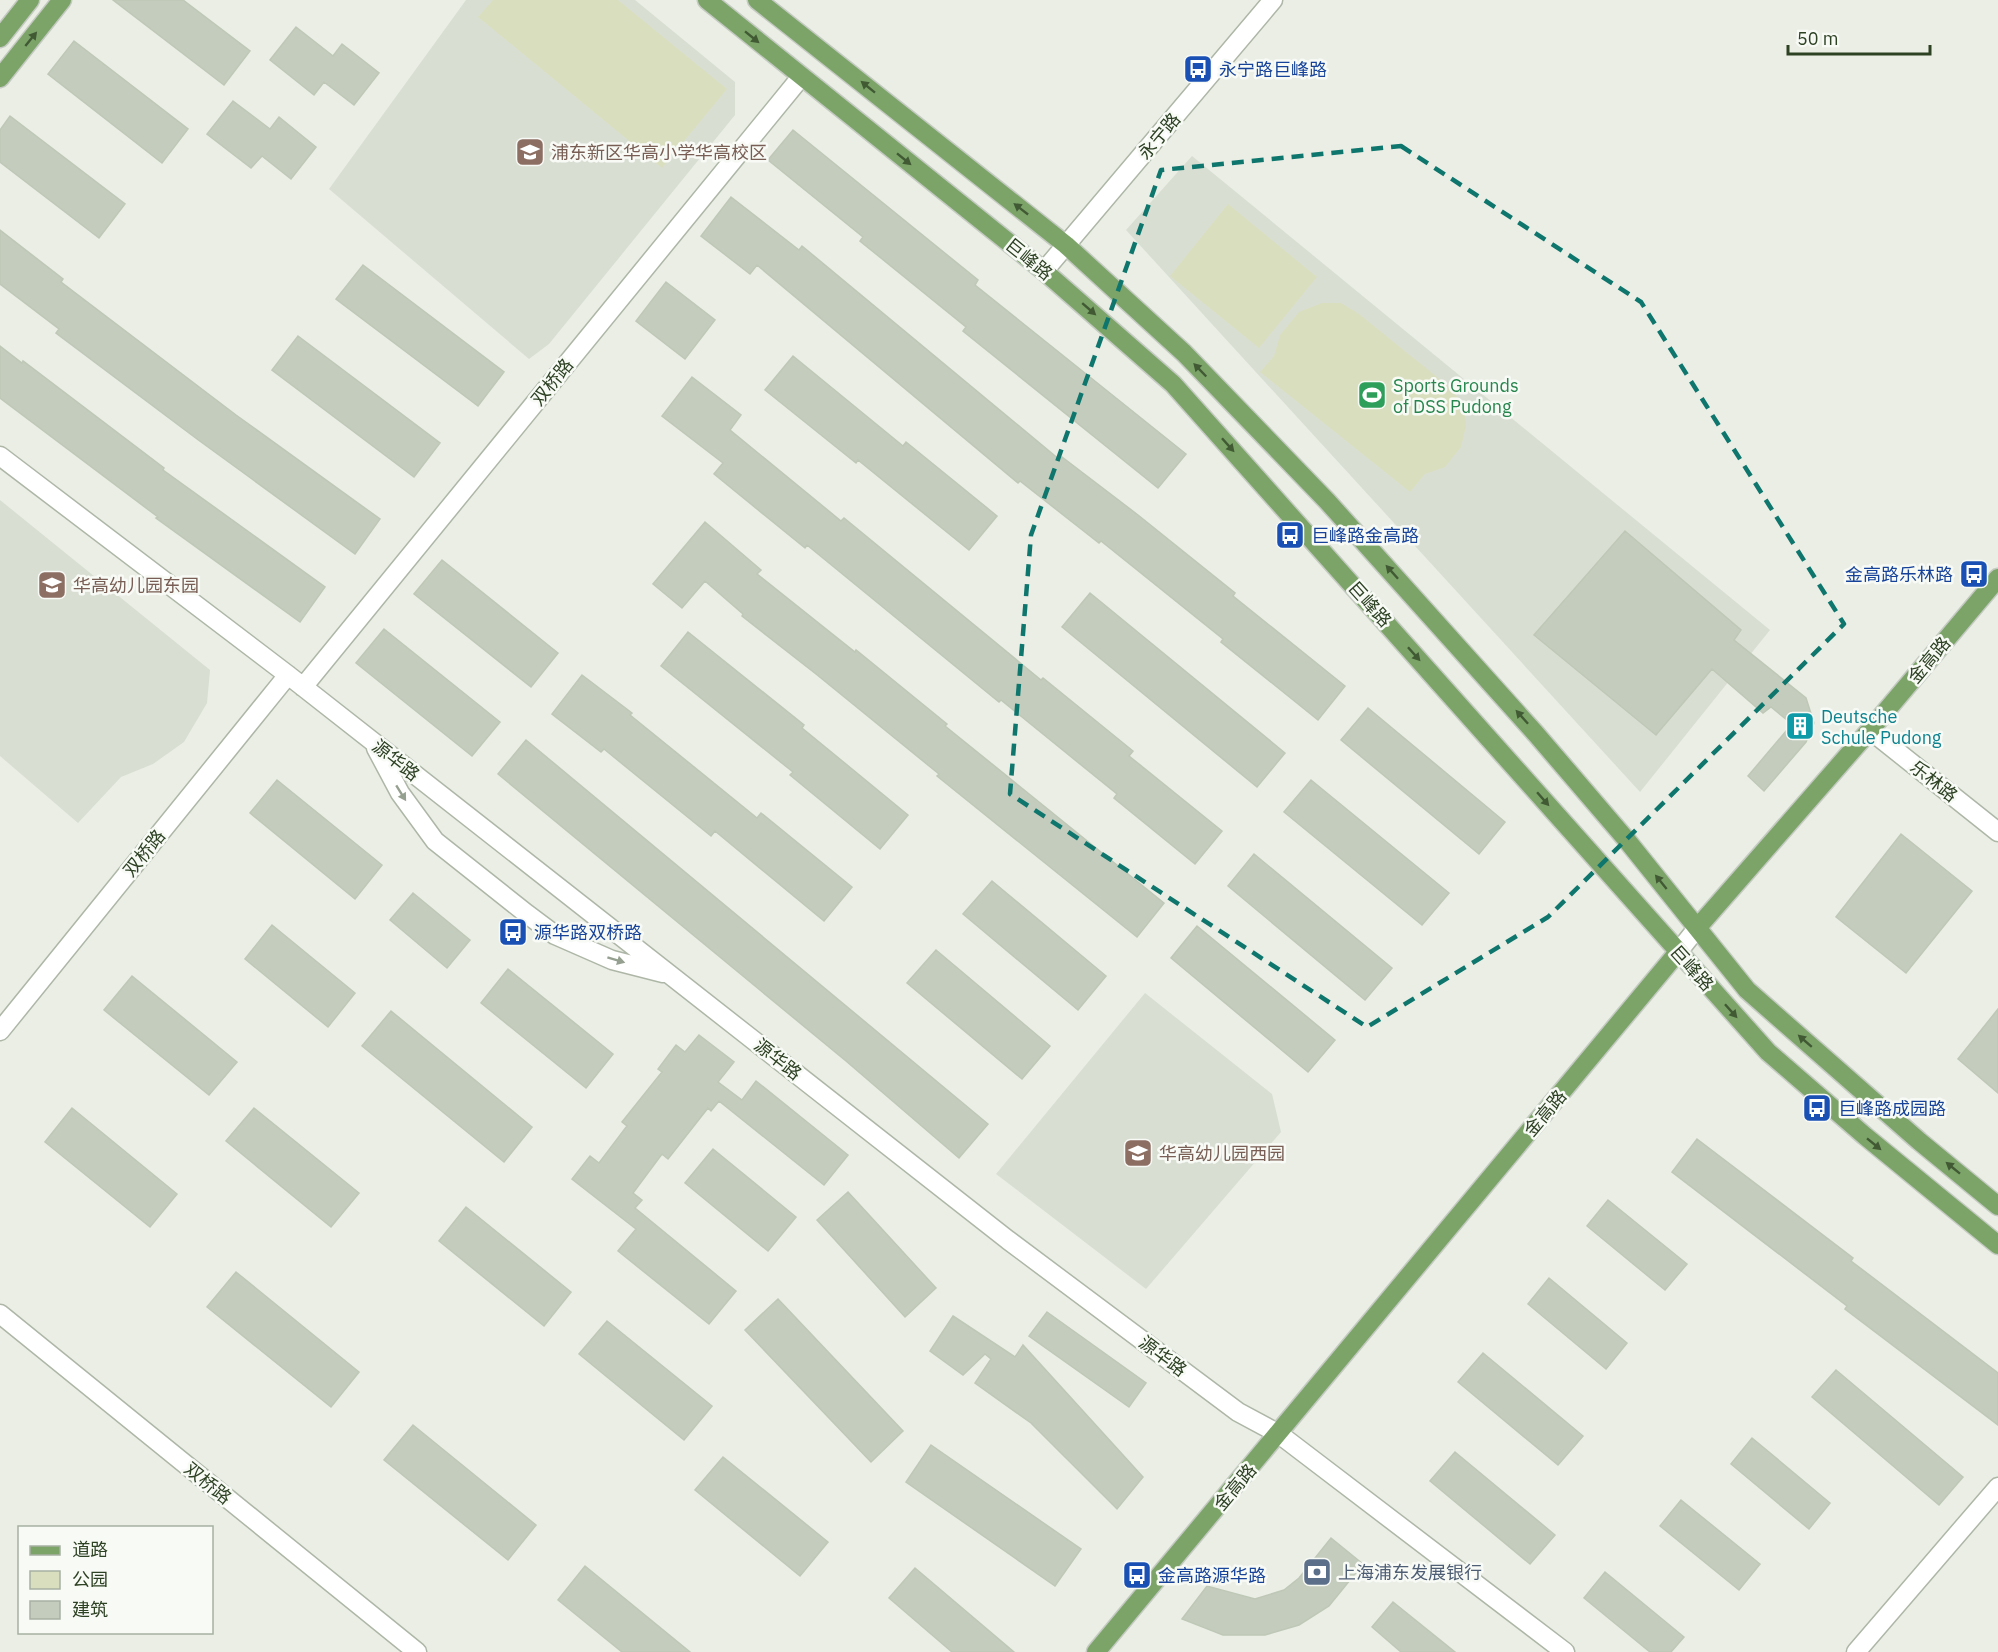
<svg xmlns="http://www.w3.org/2000/svg" width="1998" height="1652" font-family="'IBM Plex Sans','Noto Sans SC',sans-serif">
  <style>
    .built { fill: #d9ded3 }
    .green { fill: #d9dfbe }
    .building { fill: #c4ccbd; stroke: #bfc8b7; stroke-width: 1.5 }
    .lines { fill: none; stroke-linecap: round; stroke-linejoin: round }
    .minor-casing { stroke: #aeb7a7; stroke-width: 21 }
    .major-casing { stroke: #c4cac1; stroke-width: 21 }
    .minor { stroke: #fff; stroke-width: 18 }
    .major { stroke: #7ca469; stroke-width: 18 }
    .oneway { fill: #415a34 }
    .oneway2 { fill: #96a091 }
    .marked { fill: none; stroke: #0f766e; stroke-width: 4.5; stroke-dasharray: 12 8; stroke-linejoin: round }
    .labels { text-anchor: middle; dominant-baseline: central; stroke-width: 5; stroke-linejoin: round; paint-order: stroke }
    .transit-label { font-size: 18px; fill: #164399; stroke: #f8faf6; text-anchor: start }
    .street-label { font-size: 18px; fill: #2d4123; stroke: #f8faf6 }
    .education-label { font-size: 18px; fill: #785e54; stroke: #f8faf6; text-anchor: start }
    .leisure-label { font-size: 18px; fill: #27864d; stroke: #f8faf6; text-anchor: start }
    .culture-label { font-size: 18px; fill: #0d838f; stroke: #f8faf6; text-anchor: start }
    .service-label { font-size: 18px; fill: #4e5e75; stroke: #f8faf6; text-anchor: start }
  </style>
  <rect width="100%" height="100%" fill="#eaeee5"/>
  <path class="built" d="M466 0H635L735 82V115L549 344 529 359 329 189Z
    M1192 156 1770 630 1640 792 1126 230Z
    M0 500 210 670 207 703 184 742 153 764 121 777 78 823 0 756Z
    M1145 993 1272 1094 1281 1132 1146 1289 996 1174Z"/>
  <path class="green" d="M493 0H618L727 89 662 168 478 17Z
    M1228 204 1317 277 1259 348 1170 276Z
    M1322 303H1341L1359 314 1447 385 1464 405 1466 426 1461 447 1445 467 1425 474 1410 492 1260 372 1274 356 1280 335 1299 312Z"/>
  <path class="building" d="M113 0H183L250 51 224 85Z
    M296 27 333 56 342 44 379 73 354 105 324 82 314 95 270 60Z
    M74 41 188 129 162 163 48 74Z
    M233 101 270 129 279 117 316 147 291 179 262 156 251 168 207 134Z
    M10 116 125 204 99 238 0 162V130Z
    M793 130 978 280 975 285 1186 454 1158 488 963 331 966 327 860 241 863 237 768 160Z
    M731 197 799 250 802 246 1060 460 1062 457 1138 515 1235 593 1233 596 1345 686 1318 720 1221 642 1223 639 1101 541 1099 543 1020 481 1018 483 757 265 750 274 701 236Z
    M0 230 63 279 61 282 236 415 380 519 355 554 197 439 56 333 59 329 0 284Z
    M363 265 504 372 478 406 336 299Z
    M666 282 715 320 685 359 636 321Z
    M298 336 440 443 414 477 272 370Z
    M0 346 22 363 23 361 164 468 163 470 325 587 300 622 156 518 158 517 0 398Z
    M793 356 903 446 906 442 997 516 969 550 858 460 856 463 765 390Z
    M692 377 741 415 730 430 841 521 844 518 1041 680 1043 678 1133 751 1129 756 1222 831 1195 864 1114 798 1117 794 1001 700 999 702 807 545 805 548 714 474 723 463 662 416Z
    M705 522 761 570 757 574 855 652 856 650 947 724 945 726 1164 903 1137 937 937 776 939 774 816 674 742 616 743 614 705 581 682 608 653 584Z
    M1625 531 1741 630 1734 640 1806 698 1814 723 1806 742 1764 791 1748 776 1792 724 1771 707 1763 713 1712 669 1656 735 1534 635Z
    M442 560 558 653 531 687 414 594Z
    M1090 593 1285 753 1257 787 1062 627Z
    M384 629 500 722 472 756 356 663Z
    M688 632 804 725 802 728 908 815 880 849 790 775 793 772 661 666Z
    M582 675 632 713 630 715 757 818 761 813 852 887 824 921 715 831 711 836 604 749 601 752 552 714Z
    M1368 708 1505 822 1479 854 1341 740Z
    M526 740 988 1124 959 1158 846 1061 498 774Z
    M277 780 382 865 355 899 250 813Z
    M1311 780 1449 893 1422 925 1284 812Z
    M1901 834 1972 891 1906 973 1836 917Z
    M1254 854 1392 968 1365 1000 1228 886Z
    M992 881 1106 976 1078 1010 963 914Z
    M413 893 470 940 447 968 390 920Z
    M272 925 355 993 328 1027 245 959Z
    M1197 926 1335 1040 1308 1072 1171 958Z
    M936 950 1050 1046 1022 1079 907 983Z
    M508 969 613 1054 586 1088 481 1003Z
    M132 976 237 1062 209 1095 104 1010Z
    M1998 1009V1093L1958 1059Z
    M391 1011 532 1127 504 1162 362 1046Z
    M699 1035 734 1062 718 1082 742 1100 756 1081 848 1155 824 1185 719 1101 711 1111 708 1108 668 1159 662 1154 633 1193 642 1200 635 1208 736 1291 709 1324 618 1251 636 1229 572 1179 590 1156 599 1163 627 1126 622 1122 662 1072 658 1069 676 1045 685 1052Z
    M72 1108 177 1194 150 1227 45 1142Z
    M254 1108 359 1193 331 1227 226 1141Z
    M1697 1139 1853 1258 1851 1261 1998 1373V1425L1845 1309 1847 1306 1672 1172Z
    M713 1149 796 1217 768 1251 685 1183Z
    M848 1192 936 1288 905 1317 817 1220Z
    M1608 1200 1687 1264 1665 1290 1587 1226Z
    M466 1207 571 1292 544 1326 439 1241Z
    M236 1272 359 1372 331 1407 207 1307Z
    M1549 1278 1627 1343 1606 1369 1528 1304Z
    M778 1299 903 1431 871 1462 745 1330Z
    M1047 1312 1146 1383 1129 1407 1029 1336Z
    M953 1316 1015 1357 1023 1345 1143 1477 1117 1509 1031 1423 975 1383 991 1359 985 1354 963 1375 930 1351Z
    M607 1321 712 1406 684 1440 579 1354Z
    M1483 1353 1583 1436 1558 1465 1458 1382Z
    M1836 1370 1963 1477 1939 1505 1812 1397Z
    M413 1425 536 1525 508 1560 384 1460Z
    M1752 1438 1830 1503 1809 1529 1731 1464Z
    M931 1445 1081 1549 1055 1586 906 1482Z
    M1455 1452 1555 1535 1530 1564 1430 1481Z
    M723 1457 828 1542 800 1576 695 1490Z
    M1681 1500 1760 1564 1739 1590 1660 1526Z
    M1331 1538 1363 1564 1329 1606 1299 1625 1265 1635H1223L1182 1619 1207 1586 1255 1599 1284 1590 1299 1578Z
    M585 1566 690 1652H622L558 1600Z
    M915 1568 1014 1652H952L889 1598Z
    M1605 1572 1684 1637 1671 1652H1650L1584 1598Z
    M1393 1602 1455 1652H1401L1372 1627Z"/>
  <g class="lines">
    <g class="minor-casing">
      <path id="minor" d="M1044 271 1273 0
        M0 456 288 675 1008 1240 1238 1412 1279 1434 1565 1652
        M303 687 801 77
        M1870 730 1998 832
        M376 748 400 793 435 841 527 914 555 935 612 960 663 973
        M1678 952 1698 927
        M0 1031 288 675
        M0 1314 417 1652
        M1856 1652 1998 1487"/>
    </g>
    <g class="major-casing">
      <path id="major" d="M707 0 1044 271 1173 384 1768 1052 1865 1136 1998 1245
        M757 0 1066 245 1184 353 1327 501 1536 734 1625 838 1747 990 1919 1141 1998 1206
        M0 38 30 0
        M0 78 62 0
        M1698 927 1870 730 1998 578
        M1096 1652 1678 952"/>
    </g>
    <use href="#minor" class="minor"/>
    <use href="#major" class="major"/>
  </g>
  <defs><path id="oneway-solid" d="M-6-.8H1V-3.2L6.5 0L1 3.2V.8H-6Z" transform="scale(1.5)"/></defs>
  <g class="oneway">
    <use href="#oneway-solid" transform="translate(752 37) rotate(39)"/>
    <use href="#oneway-solid" transform="translate(31 39) rotate(-51)"/>
    <use href="#oneway-solid" transform="translate(868 87) rotate(-141)"/>
    <use href="#oneway-solid" transform="translate(904 159) rotate(39)"/>
    <use href="#oneway-solid" transform="translate(1021 209) rotate(-142)"/>
    <use href="#oneway-solid" transform="translate(1089 309) rotate(41)"/>
    <use href="#oneway-solid" transform="translate(1200 370) rotate(-134)"/>
    <use href="#oneway-solid" transform="translate(1228 445) rotate(48)"/>
    <use href="#oneway-solid" transform="translate(1392 572) rotate(-132)"/>
    <use href="#oneway-solid" transform="translate(1414 654) rotate(48)"/>
    <use href="#oneway-solid" transform="translate(1522 717) rotate(-132)"/>
    <use href="#oneway-solid" transform="translate(1543 799) rotate(49)"/>
    <use href="#oneway-solid" transform="translate(1661 882) rotate(-129)"/>
    <use href="#oneway-solid" transform="translate(1731 1011) rotate(48)"/>
    <use href="#oneway-solid" transform="translate(1805 1041) rotate(-139)"/>
    <use href="#oneway-solid" transform="translate(1874 1144) rotate(39)"/>
    <use href="#oneway-solid" transform="translate(1953 1168) rotate(-141)"/>
  </g>
  <g class="oneway2">
    <use href="#oneway-solid" transform="translate(401 793) rotate(58)"/>
    <use href="#oneway-solid" transform="translate(616 960) rotate(17)"/>
  </g>
  <path class="marked" d="M1401 146 1641 302 1844 624 1548 917 1367 1027 1010 794 1031 535 1161 170Z"/>
  <defs>
    <g id="bus-square" transform="scale(1.5)"><rect x="-9" y="-9" width="18" height="18" rx="4" fill="#1a4fb4" stroke="#f8faf6"/><path d="M-5-6H5V4H4V6H2V4H-2V6H-4V4H-5ZM-3.5-4V0h7V-4ZM-3.5 1.2v1.5H-2V1.2ZM2 1.2v1.5H3.5V1.2Z" fill="#fff"/></g>
    <g id="school-square" transform="scale(1.5)"><rect x="-9" y="-9" width="18" height="18" rx="4" fill="#8d6e63" stroke="#f8faf6"/><path d="M0-5L7-2L0 1L-7-2ZM-4 1L0 2.5L4 1V4Q0 6-4 4Z" fill="#fff"/></g>
    <g id="stadium-square" transform="scale(1.5)"><rect x="-9" y="-9" width="18" height="18" rx="4" fill="#2e9e5b" stroke="#f8faf6"/><path d="M0-5a6.5 5 0 1 0 0 10a6.5 5 0 1 0 0-10ZM-3.5-1.8h7v3.6h-7Z" fill="#fff"/></g>
    <g id="building-square" transform="scale(1.5)"><rect x="-9" y="-9" width="18" height="18" rx="4" fill="#0f9aa8" stroke="#f8faf6"/><path d="M-4-6H4V6H1V3H-1V6H-4ZM-2.5-4.3h1.7v1.8h-1.7ZM.8-4.3h1.7v1.8H.8ZM-2.5-1h1.7V.8h-1.7ZM.8-1h1.7V.8H.8Z" fill="#fff"/></g>
    <g id="bank-square" transform="scale(1.5)"><rect x="-9" y="-9" width="18" height="18" rx="4" fill="#5c6f8a" stroke="#f8faf6"/><path d="M-6-4H6V4H-6ZM0-2.3a2.3 2.3 0 1 0 0 4.6a2.3 2.3 0 1 0 0-4.6Z" fill="#fff"/></g>
  </defs>
  <g fill-rule="evenodd">
    <use href="#bus-square" x="1198" y="69"/>
    <use href="#school-square" x="530" y="152"/>
    <use href="#stadium-square" x="1372" y="395"/>
    <use href="#bus-square" x="1290" y="535"/>
    <use href="#bus-square" x="1974" y="574"/>
    <use href="#school-square" x="52" y="585"/>
    <use href="#building-square" x="1800" y="726"/>
    <use href="#bus-square" x="513" y="932"/>
    <use href="#bus-square" x="1817" y="1108"/>
    <use href="#school-square" x="1138" y="1153"/>
    <use href="#bank-square" x="1317" y="1572"/>
    <use href="#bus-square" x="1137" y="1575"/>
  </g>
  <g class="labels">
    <g class="transit-label">
      <text x="1219" y="69">永宁路巨峰路</text>
      <text x="1311" y="535">巨峰路金高路</text>
      <text x="1953" y="574" text-anchor="end">金高路乐林路</text>
      <text x="534" y="932">源华路双桥路</text>
      <text x="1838" y="1108">巨峰路成园路</text>
      <text x="1158" y="1575">金高路源华路</text>
    </g>
    <g class="street-label">
      <text transform="translate(1159 136) rotate(-50)">永宁路</text>
      <text transform="translate(1029 259) rotate(39)">巨峰路</text>
      <text transform="translate(552 382) rotate(-51)">双桥路</text>
      <text transform="translate(1370 604) rotate(48)">巨峰路</text>
      <text transform="translate(1929 660) rotate(-50)">金高路</text>
      <text transform="translate(396 760) rotate(38)">源华路</text>
      <text transform="translate(1934 781) rotate(38)">乐林路</text>
      <text transform="translate(144 853) rotate(-51)">双桥路</text>
      <text transform="translate(1692 968) rotate(48)">巨峰路</text>
      <text transform="translate(778 1059) rotate(38)">源华路</text>
      <text transform="translate(1545 1113) rotate(-50)">金高路</text>
      <text transform="translate(1163 1356) rotate(37)">源华路</text>
      <text transform="translate(208 1483) rotate(39)">双桥路</text>
      <text transform="translate(1235 1487) rotate(-50)">金高路</text>
    </g>
    <g class="education-label">
      <text x="551" y="152">浦东新区华高小学华高校区</text>
      <text x="73" y="585">华高幼儿园东园</text>
      <text x="1159" y="1153">华高幼儿园西园</text>
    </g>
    <g class="leisure-label">
      <text x="1393" y="385">Sports Grounds<tspan x="1393" dy="21">of DSS Pudong</tspan></text>
    </g>
    <g class="culture-label">
      <text x="1821" y="716">Deutsche<tspan x="1821" dy="21">Schule Pudong</tspan></text>
    </g>
    <g class="service-label">
      <text x="1338" y="1572">上海浦东发展银行</text>
    </g>
  </g>
  <rect x="18" y="1526" width="195" height="108" fill="#f8faf6" stroke="#a7b0a2" stroke-width="1.5"/>
  <rect x="30" y="1546" width="30" height="9" fill="#7ca469" stroke="#a7b0a2" stroke-width="1.5"/>
  <text x="72" y="1556" font-size="18" fill="#2d4123">道路</text>
  <rect x="30" y="1571" width="30" height="18" fill="#d9dfbe" stroke="#a7b0a2" stroke-width="1.5"/>
  <text x="72" y="1586" font-size="18" fill="#2d4123">公园</text>
  <rect x="30" y="1601" width="30" height="18" fill="#c4ccbd" stroke="#a7b0a2" stroke-width="1.5"/>
  <text x="72" y="1616" font-size="18" fill="#2d4123">建筑</text>
  <path d="M1788 45v9h142v-9" fill="none" stroke="#2d4123" stroke-width="3"/>
  <text x="1797" y="45" font-size="18" fill="#2d4123" stroke="#f8faf6" stroke-width="4.5" paint-order="stroke">50 m</text>
</svg>
